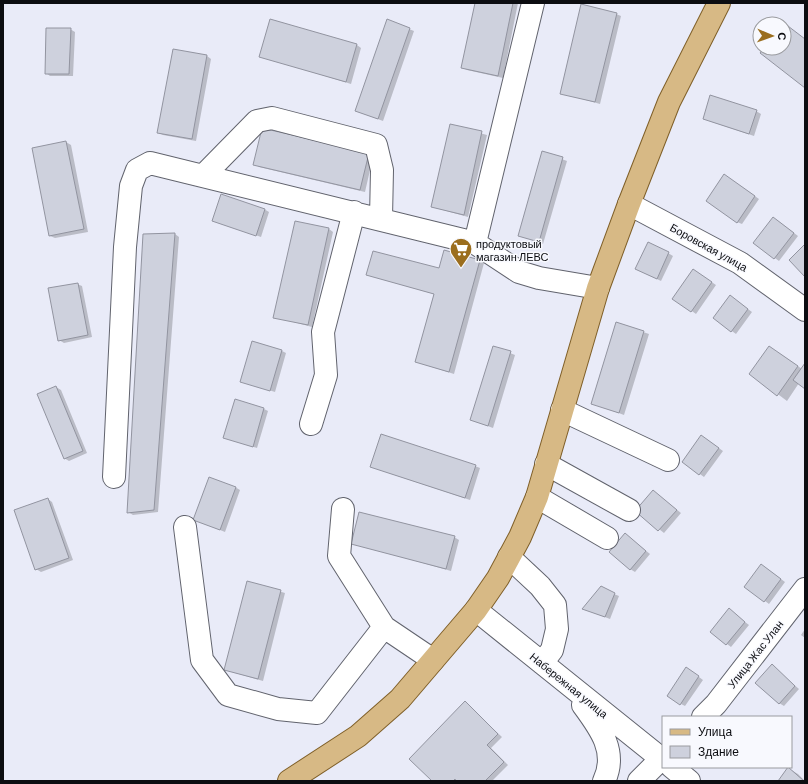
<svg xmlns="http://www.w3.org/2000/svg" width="808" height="784" font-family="Barlow,sans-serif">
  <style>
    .shadow { fill: #0003 }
    .building { fill: #ced1dd; stroke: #9294a0 }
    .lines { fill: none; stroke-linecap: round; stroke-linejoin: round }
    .minor-casing { stroke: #61636d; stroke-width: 24 }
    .major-casing { stroke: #7f5f28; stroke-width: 24 }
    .minor { stroke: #fff; stroke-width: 22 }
    .major { stroke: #d7b985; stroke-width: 22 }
    .labels { text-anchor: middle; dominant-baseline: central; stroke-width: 3; stroke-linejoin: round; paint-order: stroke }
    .poi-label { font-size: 11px; fill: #0c0d11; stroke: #f8f9fe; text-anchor: start }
    .street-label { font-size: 11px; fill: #0c0d11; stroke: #f8f9fe }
  </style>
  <rect width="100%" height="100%" fill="#e9ebf8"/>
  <path class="shadow" d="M476 3H518L503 78 467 70 463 68Z
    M616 14 621 16 600 104 561 93Z
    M70 29 75 32 73 76H50L46 73Z
    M409 29 414 31 383 121 356 111Z
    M357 45 361 48 351 84 260 56Z
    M207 56 211 59 196 141 163 135 159 133Z
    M756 111 761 114 754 136 709 121Z
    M450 125 487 135 468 217 432 207Z
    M66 142 71 145 88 232 55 238 50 236Z
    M543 152 567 161 543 244 519 235Z
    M373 157 365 192 259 167 255 164Z
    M729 178 759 199 742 224 737 222Z
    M264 209 269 212 261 237 214 221Z
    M778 221 798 236 779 261 754 243Z
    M329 229 333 232 312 327 275 317Z
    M175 234 179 237 158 512 133 515 128 512Z
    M668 253 673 256 661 281 636 269Z
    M479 261 484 263 454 374 416 362 434 294 367 275 439 270Z
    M698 273 716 285 696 314 674 298Z
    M77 284 82 286 92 337 64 343 59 340Z
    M734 299 752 312 736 334 714 318Z
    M617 323 649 334 624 415 592 403Z
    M494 347 515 355 493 428 471 420Z
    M282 351 286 353 275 392 241 381Z
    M779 353 802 369 805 365V388L799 383 787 401 751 374Z
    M56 387 61 390 87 453 69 461 64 458Z
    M264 409 268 411 257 448 225 437Z
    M706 439 723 451 704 477 683 462Z
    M475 466 480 468 470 500 371 467Z
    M235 487 240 490 225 532 195 520Z
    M653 491 681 513 664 533 636 511Z
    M48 499 52 502 73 560 41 572 36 569Z
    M625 534 650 554 635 572 630 569Z
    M454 537 459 540 451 571 352 543Z
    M766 568 785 582 769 604 765 601Z
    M248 582 285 593 263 681 225 670Z
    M614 594 619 596 610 619 584 609Z
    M729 610 749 625 731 647 711 632Z
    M805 629V638L801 635Z
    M772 666 799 689 784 706 779 703Z
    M691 671 703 680 685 706 681 704Z
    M465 703 502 737 491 748 508 765 492 781H433Z
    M788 768 798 774 805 781H779Z"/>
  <path class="building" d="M475 3H513L498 76 461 68Z
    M581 4 617 13 595 102 560 94Z
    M270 19 357 44 346 82 259 57Z
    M387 19 410 28 378 119 355 111Z
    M784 23 805 39V88L760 53 764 48H784Z
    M46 28H71L69 74H45Z
    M173 49 207 55 192 139 157 133Z
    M710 95 757 110 749 134 703 119Z
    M450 124 482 131 464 215 431 207Z
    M262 128 369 153 360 190 253 165Z
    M66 141 84 229 49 236 32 148Z
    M542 151 563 157 539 242 518 236Z
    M724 174 755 196 737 223 706 201Z
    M221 194 265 209 256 236 212 221Z
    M773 217 794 233 774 259 753 243Z
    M295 221 329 228 308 325 273 318Z
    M175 233 154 510 127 513 143 234Z
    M648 242 669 252 657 279 635 269Z
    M805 244V277L789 260Z
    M444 250 480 260 449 372 415 362 434 294 366 275 373 251 439 268Z
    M693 269 712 282 691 312 672 299Z
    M78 283 88 335 58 341 48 288Z
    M730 295 748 309 731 332 713 318Z
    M616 322 644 331 619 413 591 404Z
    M252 341 282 350 270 391 240 382Z
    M493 346 511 351 488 426 470 420Z
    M769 346 798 366 777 396 749 374Z
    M805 363V389L793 380Z
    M56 386 83 451 64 459 37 394Z
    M235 399 264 408 253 447 223 438Z
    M381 434 476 465 465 498 370 467Z
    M701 435 719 448 699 475 682 462Z
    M209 477 236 487 220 530 193 520Z
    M653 490 677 510 658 531 635 511Z
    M48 498 69 558 35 570 14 510Z
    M359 512 455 536 446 569 351 544Z
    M625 533 646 551 630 570 609 552Z
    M761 564 781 579 764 602 744 587Z
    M247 581 281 590 258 679 224 670Z
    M601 586 615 593 605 617 582 609Z
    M729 608 745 622 726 645 710 632Z
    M772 664 795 686 779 704 755 683Z
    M686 667 699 676 680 705 667 696Z
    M465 701 498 734 487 745 504 762 485 781H456L455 779 453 781H432L409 759Z
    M788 767 804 781H778Z"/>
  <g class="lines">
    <g class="minor-casing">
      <path id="minor" d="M204 175 257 121 272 118 376 145 382 170 381 218
        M629 204 740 263 805 310
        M475 243 533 3
        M562 410 668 460
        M311 424 326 375 323 332 354 212
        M546 464 629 510
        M114 477 125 247 131 186 137 170 150 163 475 243 519 272 539 278 598 288
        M537 497 607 538
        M343 509 339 556 384 627 433 660
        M185 527 202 660 228 695 278 709 317 713 384 627
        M509 557 540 586 555 605 557 629 552 650 542 663
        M476 610 663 760
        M583 705C600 728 618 752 604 781
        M703 717 716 704 805 589
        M672 767 689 781
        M639 781 663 757"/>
    </g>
    <g class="major-casing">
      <path id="major" d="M289 781 358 736 400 699 476 610 498 578 520 537 537 497 598 288 629 204 669 102 719 3"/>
    </g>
    <use href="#minor" class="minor"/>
    <use href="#major" class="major"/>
  </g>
  <defs>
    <g id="supermarket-pin" transform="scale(1.15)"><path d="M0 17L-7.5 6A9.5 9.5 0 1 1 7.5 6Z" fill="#9b6e1e" stroke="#f8f9fe"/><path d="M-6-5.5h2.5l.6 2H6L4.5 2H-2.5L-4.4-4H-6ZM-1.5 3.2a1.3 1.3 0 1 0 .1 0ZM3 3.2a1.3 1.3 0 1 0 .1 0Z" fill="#fff"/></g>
  </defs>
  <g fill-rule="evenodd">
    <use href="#supermarket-pin" x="461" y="249"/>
  </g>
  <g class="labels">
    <g class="poi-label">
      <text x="476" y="243">продуктовый<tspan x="476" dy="13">магазин ЛЕВС</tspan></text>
    </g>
    <g class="street-label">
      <text transform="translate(709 247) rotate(29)">Боровская улица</text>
      <text transform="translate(755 654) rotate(-52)">Улица Жас Улан</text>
      <text transform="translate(569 685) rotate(39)">Набережная улица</text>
    </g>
  </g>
  <rect width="808" height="784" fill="none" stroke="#0c0d11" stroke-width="8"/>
  <rect x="662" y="716" width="130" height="52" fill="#f8f9fe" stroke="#9a9b9f"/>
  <rect x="670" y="729" width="20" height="6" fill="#d7b985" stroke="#9a9b9f"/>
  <text x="698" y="736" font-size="12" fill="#0c0d11">Улица</text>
  <rect x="670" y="746" width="20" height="12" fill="#ced1dd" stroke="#9a9b9f"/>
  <text x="698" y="756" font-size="12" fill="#0c0d11">Здание</text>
  <g transform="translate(772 36) rotate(92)"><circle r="19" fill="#f8f9fe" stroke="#9a9b9f"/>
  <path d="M0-3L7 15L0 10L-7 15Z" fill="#9b6e1e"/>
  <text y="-6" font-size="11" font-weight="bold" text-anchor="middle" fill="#0c0d11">С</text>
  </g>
</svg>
